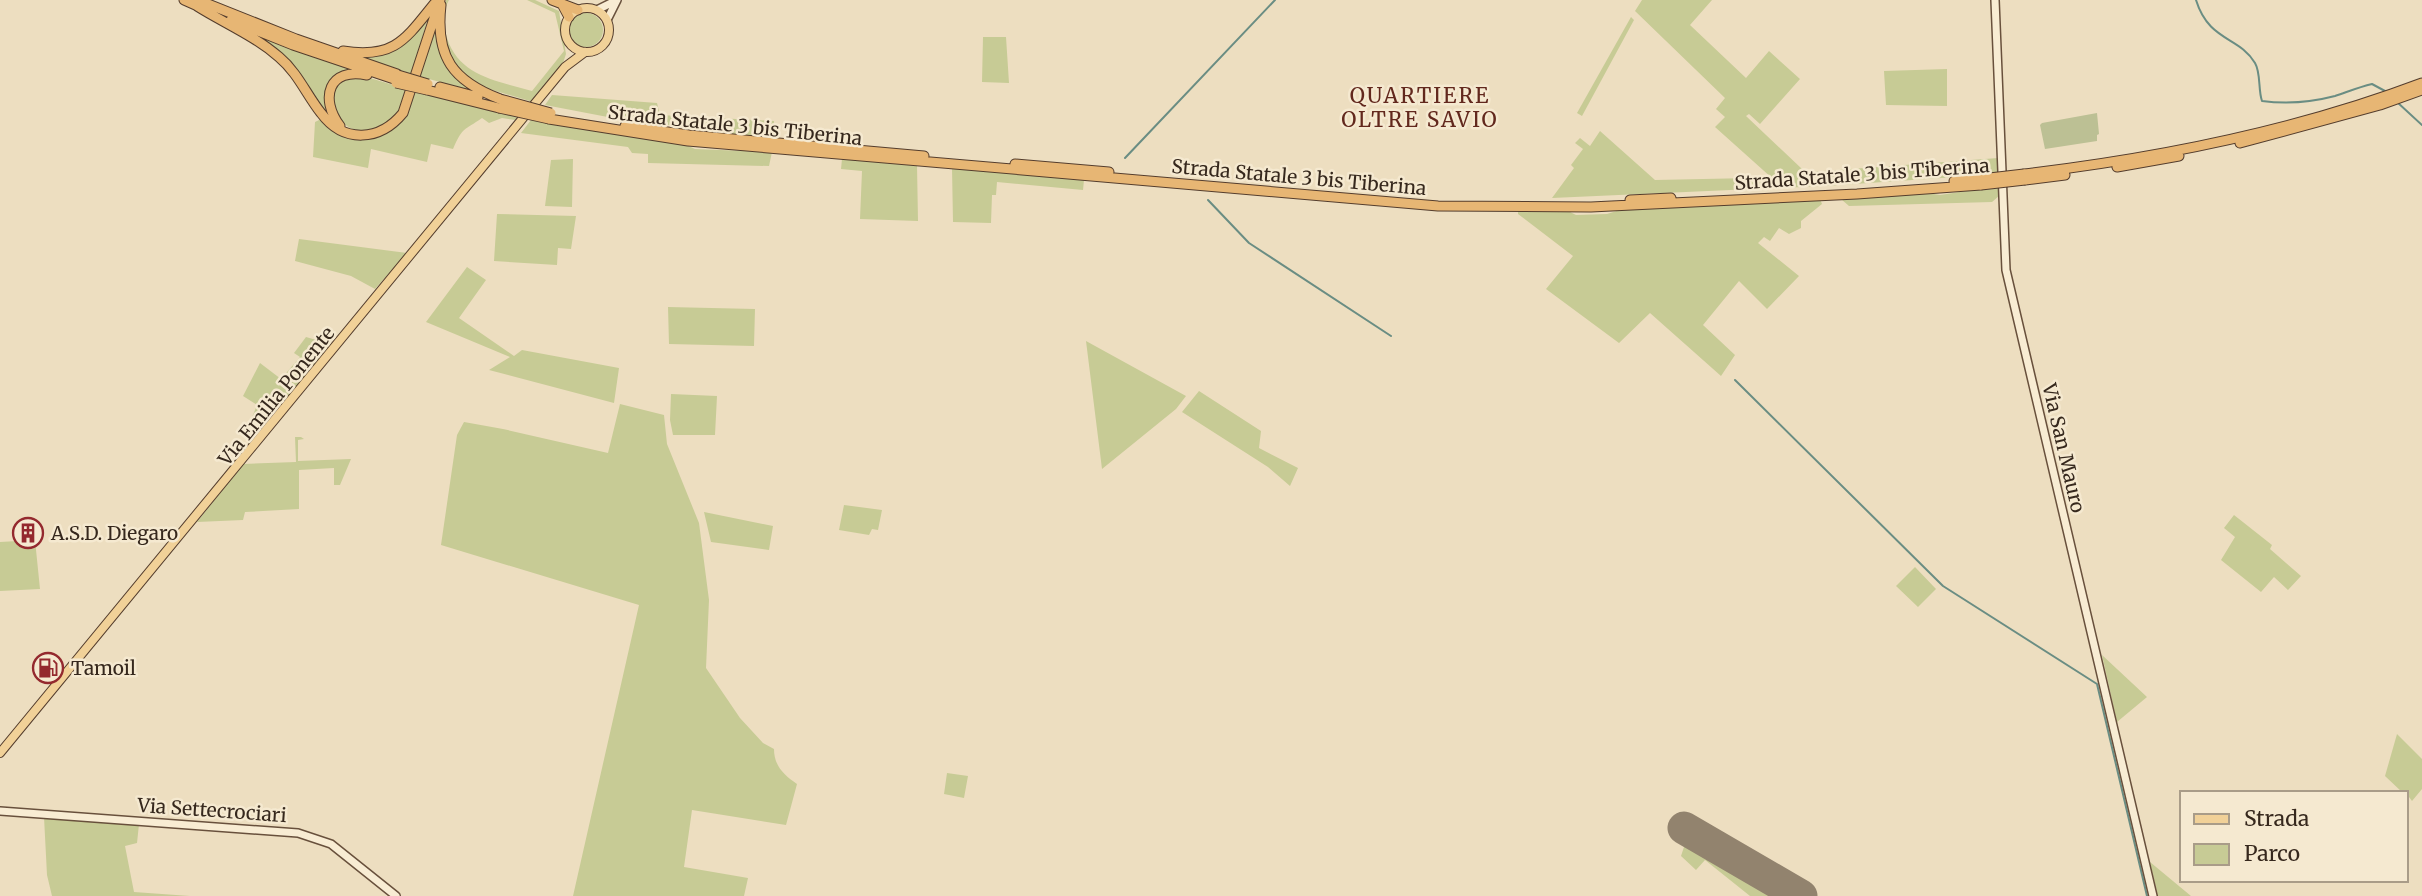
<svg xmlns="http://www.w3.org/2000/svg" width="2422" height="896" font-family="Merriweather,serif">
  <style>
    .green { fill: #c7cb95 }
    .cemetery { fill: #bcc094 }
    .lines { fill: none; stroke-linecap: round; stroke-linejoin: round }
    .stream { stroke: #6a8d83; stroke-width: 2 }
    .runway { stroke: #92836e; stroke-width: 33 }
    .secondary-casing { stroke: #68503c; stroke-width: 10 }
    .primary-casing { stroke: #543d2d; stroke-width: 10 }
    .trunk-casing { stroke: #543d2d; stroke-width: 11 }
    .secondary { stroke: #f8ecd3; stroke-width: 7 }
    .primary { stroke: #f1d198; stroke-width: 8 }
    .trunk { stroke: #e7b674; stroke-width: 9 }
    .trunk-bridge-casing { stroke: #543d2d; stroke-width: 11; stroke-linecap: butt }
    .trunk-bridge { stroke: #e7b674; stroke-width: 9 }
    .labels { text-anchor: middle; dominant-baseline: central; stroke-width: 5; stroke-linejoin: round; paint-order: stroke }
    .street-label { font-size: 19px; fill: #36281d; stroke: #f5e9d0 }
    .poi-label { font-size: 19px; fill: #36281d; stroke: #f5e9d0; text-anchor: start }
    .neighbourhood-label { font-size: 21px; letter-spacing: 2px; fill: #62281d; stroke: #f5e9d0 }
  </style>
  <rect width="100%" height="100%" fill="#eddec0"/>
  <path class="green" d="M446 0H449C442 12 443 24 447 38 459 76 497 81 532 91L564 51 555 13 527 0H535L559 11 566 54 562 66 533 102 476 85 447 58 441 17Z
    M1642 0H1712L1690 25 1746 78 1769 51 1800 79 1760 124 1749 114 1746 116 1820 186 1783 188 1715 127 1725 117 1716 109 1725 98 1635 11Z
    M569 30a17 17 0 1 1 34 0a17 17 0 1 1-34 0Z
    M429 14 412 74 351 55 380 53Z
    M1631 17 1634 20 1582 116 1577 113Z
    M435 29C438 57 449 74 473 91L418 76Z
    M255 34 355 70C319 77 325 91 329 119L298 72Z
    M983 37H1006L1009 83 982 82Z
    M1947 69V106L1886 105 1884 71Z
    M363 76 407 89C405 96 403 105 399 111 388 128 361 138 344 124 339 120 335 111 331 105 336 80 339 81 363 76Z
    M415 92 519 116 515 120 502 118 489 123 482 118C464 131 463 126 453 149L431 144 427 162 371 149 368 168 313 157 315 122 321 119C328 125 335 133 343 136 360 142 384 137 397 126 406 118 411 103 415 92Z
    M552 95 657 103 660 115 774 121 773 139 717 134 684 126 639 123 545 105Z
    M531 120 684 144 695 149 772 152 769 166 648 163V154L632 153 628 147 521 133Z
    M1600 131 1655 180 1751 178 1764 179 1775 188 1552 198 1574 168 1571 165 1583 149 1575 143 1580 138 1590 146Z
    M1998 158 2000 174 1825 186 1810 172Z
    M573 159 572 207 545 206 551 160Z
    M842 159 917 165 918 221 860 219 862 171 841 169Z
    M952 168 1084 180 1083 190 997 182 996 195H992L991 223 953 222Z
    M1999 186V196L1992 202 1849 206 1841 199 1928 193 1940 195Z
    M1820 199 1822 204 1801 221V228L1789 234 1779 228 1770 241 1764 237 1758 243 1799 276 1767 309 1739 281 1703 325 1735 355 1721 376 1650 313 1619 343 1546 289 1573 256 1518 214V211H1568L1576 215 1607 214 1623 209Z
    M497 214 576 216 571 249 558 248 557 265 494 261Z
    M299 239 407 253 375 289 351 276 295 261Z
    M467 267 486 280 459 318 514 356 522 350 619 368 614 403 489 370 510 357 426 322Z
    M668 307 755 309 754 346 669 344Z
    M306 337 330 344 282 409 263 432 251 420 257 405 243 396 260 363 281 379 300 357 294 353Z
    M1086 341 1186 396 1176 409 1102 469Z
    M1199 391 1261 431 1259 448 1298 468 1290 486 1268 467 1182 412Z
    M671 394 717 396 715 435H673L670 420Z
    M620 404 664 415 667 444 699 523 709 600 706 668 740 718 763 743 774 749C774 766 784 775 797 784L786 825 692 810 684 867 748 878 744 896H573L639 605 441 545 457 435 464 422 503 429 608 453Z
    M295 437H301L304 439 298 440V461L351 459 340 485H334V468L299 470V509L245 512 243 520 197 522 243 464 296 462Z
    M844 505 882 510 878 530 872 529 869 535 839 530Z
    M704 512 773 526 769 550 711 542Z
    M2234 515 2272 545 2270 549 2301 576 2288 590 2274 577 2261 592 2221 560 2235 537 2224 528Z
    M35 540 40 589 0 591V542Z
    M1915 567 1936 589 1918 607 1896 586Z
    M2102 655 2147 697 2117 722Z
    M2397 734 2422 759V789L2412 801 2406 793H2403L2385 776Z
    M947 773 968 776 964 798 944 794Z
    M44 817 139 824 137 843 125 846 134 892 190 896H52L47 875Z
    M1682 832 1787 896H1750L1705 860 1696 870 1681 856 1685 844 1680 839Z
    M2150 862 2191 896H2158Z"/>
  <path class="cemetery" d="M2097 113 2099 134 2097 135V141L2045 149 2040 125 2042 123Z"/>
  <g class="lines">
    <path class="stream" d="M2196 0C2209 42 2239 36 2255 63 2261 73 2258 90 2262 101 2285 104 2312 102 2335 96 2347 92 2359 87 2372 84L2385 91
      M2397 102 2422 125
      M1125 158 1275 0
      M1208 200 1249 243 1391 336
      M1735 380 1943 586 2097 684 2147 896"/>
    <path class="runway" d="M1684 828 1801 896"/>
    <g class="secondary-casing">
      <path id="secondary" d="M1995 0 2006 270 2153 896
        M597 10 615 1
        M607 20 617 0
        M0 811 298 833 331 844 396 896"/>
    </g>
    <g class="primary-casing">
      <path id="primary" d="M565 30a22 22 0 1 1 44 0a22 22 0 1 1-44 0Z
        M0 753 565 67 585 52"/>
    </g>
    <g class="trunk-casing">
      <path id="trunk" d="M184 0 202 8
        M198 0 296 39 397 74
        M552 0 578 10
        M562 4 569 17
        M441 5C435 57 453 81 500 99
        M197 6C224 23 255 36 279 57 298 73 306 94 321 113 344 144 380 141 403 113L440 0
        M231 20 293 45 397 80
        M343 51C394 59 405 40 434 4
        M440 87 478 97
        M427 90 499 108
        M549 119 688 141 1438 206 1591 207 1857 194 1981 185
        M340 126C319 98 329 67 367 75
        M625 126 689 135 924 156
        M2240 143 2380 105 2422 90
        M1015 164 1109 172
        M2117 167 2179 156
        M2024 174C2159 158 2295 131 2422 83
        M2025 180 2065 175
        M1954 181 1981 179
        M1630 200 1671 198"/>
    </g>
    <use href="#secondary" class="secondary"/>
    <use href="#primary" class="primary"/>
    <use href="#trunk" class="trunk"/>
    <g class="trunk-bridge-casing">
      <path id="trunk-bridge" d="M398 75 428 84
        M396 83 427 90
        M500 99 551 113
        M499 108 549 119
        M1981 179 2024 174
        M1981 185 2025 180"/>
    </g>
    <use href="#trunk-bridge" class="trunk-bridge"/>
  </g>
  <defs>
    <g id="building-ring" transform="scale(1.575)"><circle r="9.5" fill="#f5e9d0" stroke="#94292e" stroke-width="1.5"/><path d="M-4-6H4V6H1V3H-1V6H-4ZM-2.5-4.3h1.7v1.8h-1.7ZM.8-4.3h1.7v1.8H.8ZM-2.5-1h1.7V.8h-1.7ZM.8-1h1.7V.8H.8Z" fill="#94292e"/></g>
    <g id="fuel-ring" transform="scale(1.575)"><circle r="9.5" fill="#f5e9d0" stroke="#94292e" stroke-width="1.5"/><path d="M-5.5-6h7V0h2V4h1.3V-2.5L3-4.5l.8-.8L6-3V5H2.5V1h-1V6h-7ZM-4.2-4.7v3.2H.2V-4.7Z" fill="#94292e"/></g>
  </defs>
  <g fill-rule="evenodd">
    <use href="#building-ring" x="28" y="533"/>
    <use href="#fuel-ring" x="48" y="668"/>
  </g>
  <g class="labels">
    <g class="street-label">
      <text transform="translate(735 125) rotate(6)">Strada Statale 3 bis Tiberina</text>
      <text transform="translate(1862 174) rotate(-4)">Strada Statale 3 bis Tiberina</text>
      <text transform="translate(1299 177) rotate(5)">Strada Statale 3 bis Tiberina</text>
      <text transform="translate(276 396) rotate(-51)">Via Emilia Ponente</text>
      <text transform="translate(2064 448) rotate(77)">Via San Mauro</text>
      <text transform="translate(212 810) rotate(4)">Via Settecrociari</text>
    </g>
    <g class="poi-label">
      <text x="51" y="533">A.S.D. Diegaro</text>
      <text x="71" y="668">Tamoil</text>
    </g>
    <g class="neighbourhood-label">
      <text x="1420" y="95">QUARTIERE<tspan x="1420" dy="24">OLTRE SAVIO</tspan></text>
    </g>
  </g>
  <rect x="2180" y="791" width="228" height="91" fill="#f5e9d0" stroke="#a99c88" stroke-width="2"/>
  <rect x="2194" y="814" width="35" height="10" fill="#f1d198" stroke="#a99c88" stroke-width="2"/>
  <text x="2244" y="826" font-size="21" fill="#36281d">Strada</text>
  <rect x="2194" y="844" width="35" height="21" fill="#c7cb95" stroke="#a99c88" stroke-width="2"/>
  <text x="2244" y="861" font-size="21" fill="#36281d">Parco</text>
</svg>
